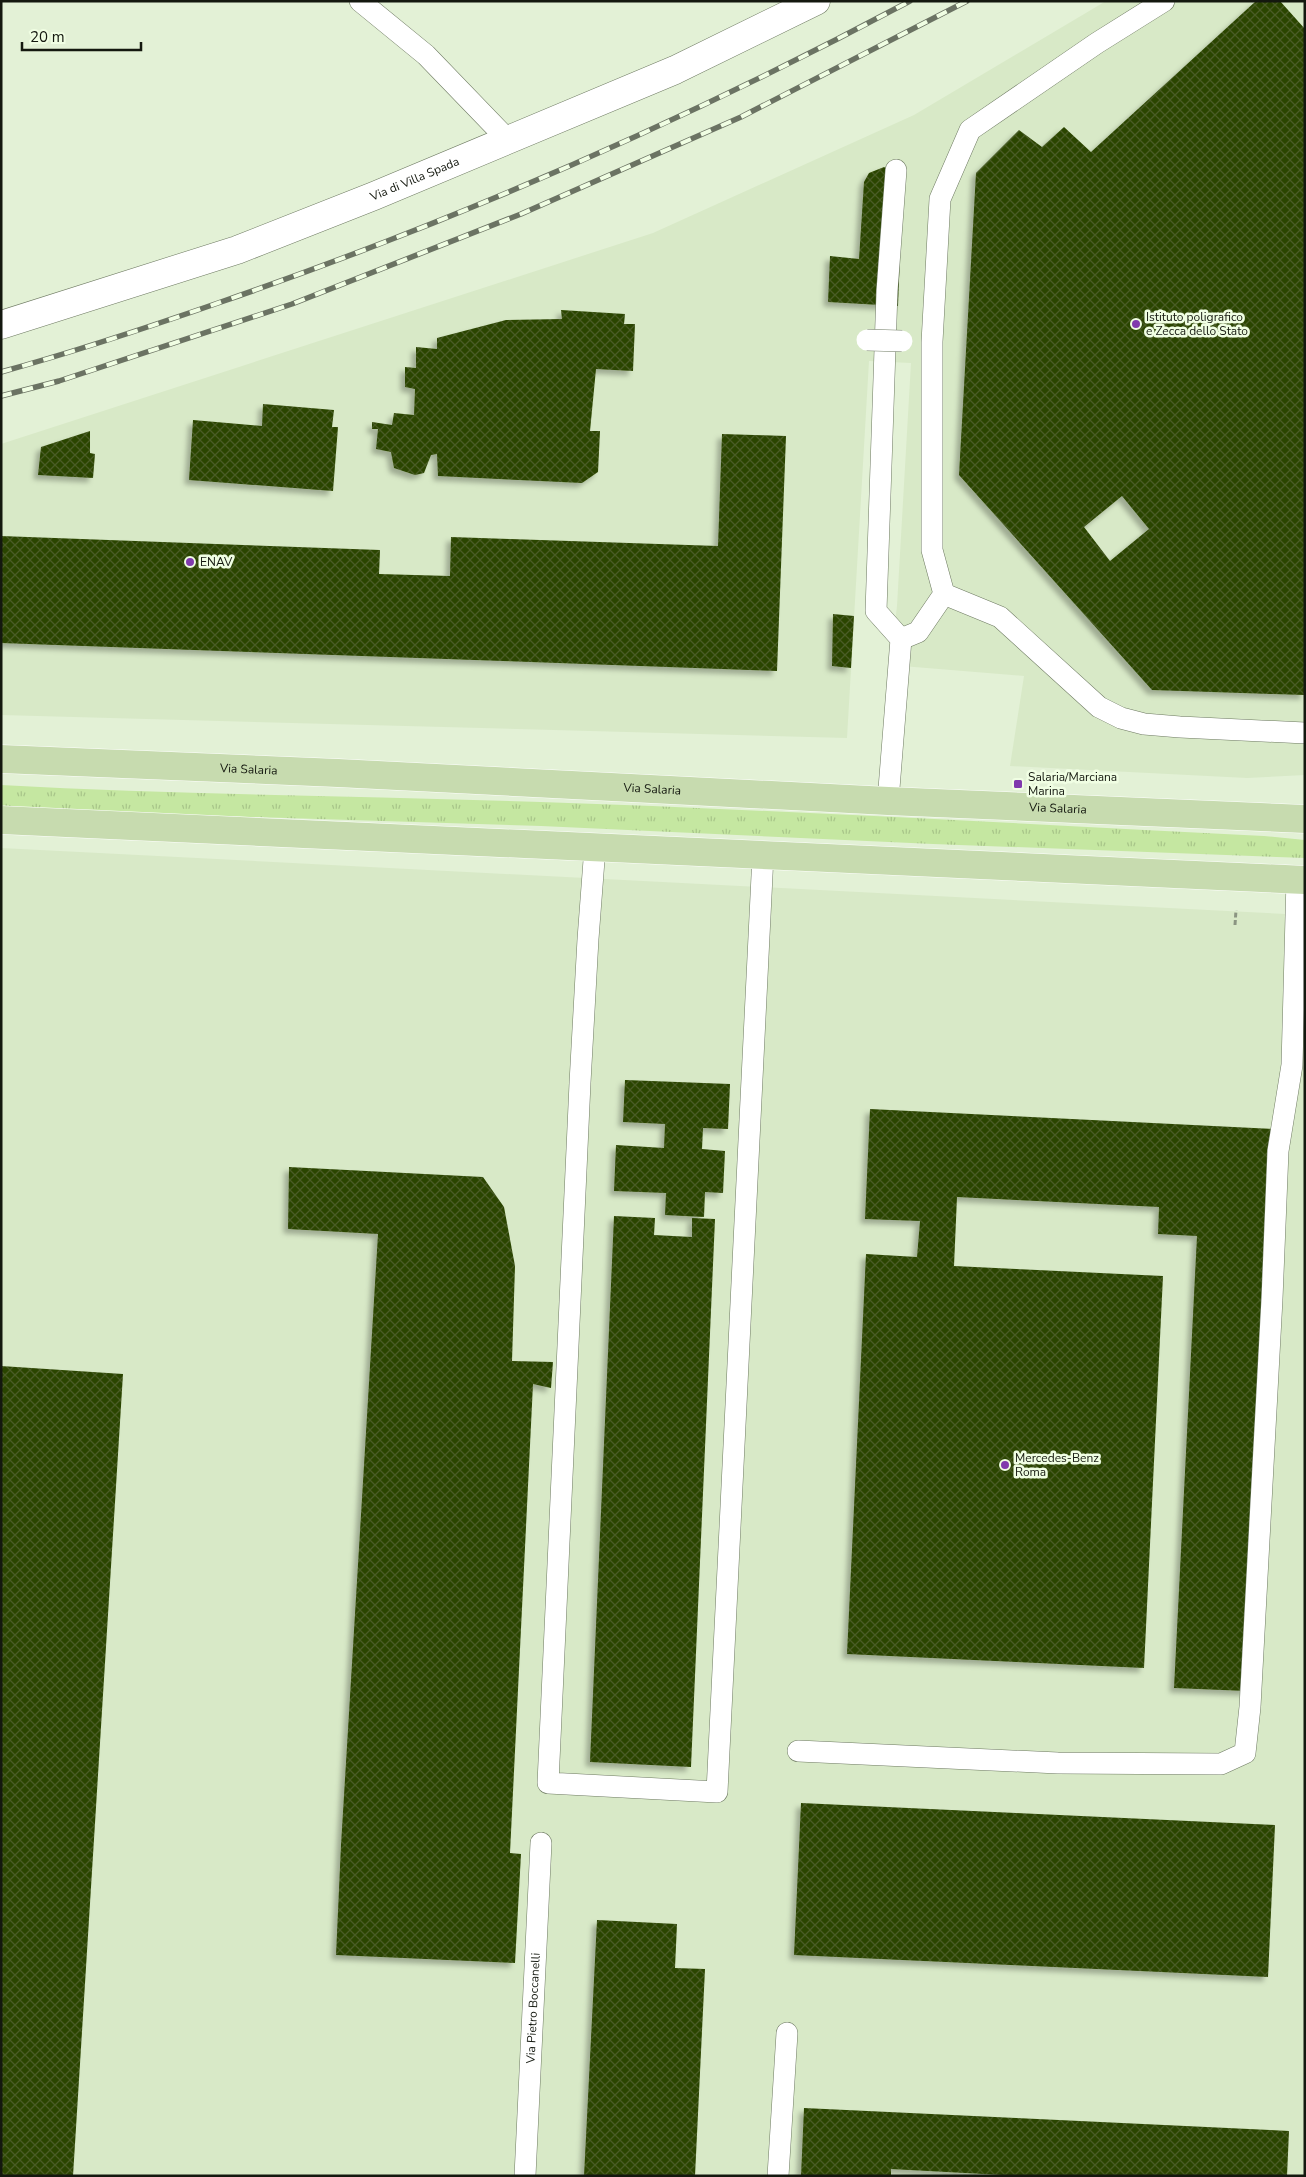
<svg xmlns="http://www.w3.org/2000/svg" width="1306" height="2177" font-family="'Nunito Sans',sans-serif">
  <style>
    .built { fill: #d8e9c7 }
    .grass { fill: url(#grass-tufts) }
    .building { fill: url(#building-cross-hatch); fill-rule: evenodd; filter: url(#shadow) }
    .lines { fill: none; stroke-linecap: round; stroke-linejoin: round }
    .lane-casing { stroke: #6e7a62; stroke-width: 22 }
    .street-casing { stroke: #6e7a62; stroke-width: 29 }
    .primary-casing { stroke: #fff; stroke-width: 29 }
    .path { stroke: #8b9582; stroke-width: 3; stroke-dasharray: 5 2.5; stroke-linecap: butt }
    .lane { stroke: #fff; stroke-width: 21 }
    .street { stroke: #fff; stroke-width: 28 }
    .primary { stroke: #c7dbaf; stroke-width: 28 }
    .rail-casing { stroke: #6b7363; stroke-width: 5.5 }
    .rail { stroke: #f0fee3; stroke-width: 4; stroke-dasharray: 11; stroke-linecap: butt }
    .lane-bridge-casing { stroke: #6e7a62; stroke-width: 22; stroke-linecap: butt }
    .lane-bridge { stroke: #fff; stroke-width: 21 }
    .poi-dot { fill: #803aad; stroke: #f0fee3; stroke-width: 2 }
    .labels { text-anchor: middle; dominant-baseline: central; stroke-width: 5; stroke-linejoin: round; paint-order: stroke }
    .street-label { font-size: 12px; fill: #14180f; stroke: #f0fee3 }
    .poi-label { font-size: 12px; fill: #14180f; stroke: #f0fee3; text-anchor: start }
  </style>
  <defs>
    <pattern id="grass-tufts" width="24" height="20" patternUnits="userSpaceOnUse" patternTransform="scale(1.25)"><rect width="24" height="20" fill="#c5e7a1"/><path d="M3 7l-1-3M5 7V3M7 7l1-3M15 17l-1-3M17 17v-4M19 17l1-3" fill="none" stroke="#a8c589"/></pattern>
    <pattern id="building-cross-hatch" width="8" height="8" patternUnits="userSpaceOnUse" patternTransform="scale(1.25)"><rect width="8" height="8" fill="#2c4501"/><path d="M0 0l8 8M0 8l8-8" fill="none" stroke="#485c25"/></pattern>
    <filter id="shadow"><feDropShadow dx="-4.5" dy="4.5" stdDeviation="2.5" flood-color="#0004"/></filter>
  </defs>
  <rect width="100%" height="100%" fill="#e3f1d6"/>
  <path class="built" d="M1106 1H1305V775L1247 778 1010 766 1024 676 890 665 897 606 911 363 869 361 847 738 1 715V444L653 233 914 115Z
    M1 848 1305 915V2176H1Z"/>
  <path class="grass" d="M1 785C181 795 361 796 541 802 782 810 1023 824 1264 836L1305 840V858L933 844 541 826 90 812 1 806Z"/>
  <path class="building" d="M1256 1H1280L1305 29V695L1152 690 959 475 976 173 1019 130 1042 147 1064 127 1091 152ZM1122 496 1149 529 1110 561 1084 527Z
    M884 167 903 178 898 306 828 302 830 256 859 259 864 182 869 173Z
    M561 310 625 314 624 324H635L633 371 596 369 590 431H600L598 472 582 483 438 476 437 454 431 455 424 473 415 475 394 468 391 452 376 449 378 429H372V422L392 425 394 413 414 415 415 389 405 387V367L416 368V347L437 349V338L506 320 562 319Z
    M263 404 334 410 332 427H338L333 491 189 480 193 420 262 426Z
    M90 431V453L95 454 93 478 38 475 41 447Z
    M722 434 786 436 777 671 1 643V536L380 550 379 574 450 576 451 537 718 546Z
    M833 614 854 616 851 668 832 666Z
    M625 1080 730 1084 728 1129 703 1128 702 1149 725 1151 723 1193 705 1192 704 1217 665 1215 666 1193 614 1191 616 1145 664 1148 665 1124 623 1122Z
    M870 1109 1274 1129 1247 1691 1174 1688 1197 1236 1158 1234 1159 1207 957 1197 954 1266 1163 1276 1144 1668 847 1654 866 1254 917 1257 920 1221 865 1219Z
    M289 1167 483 1177 504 1207 515 1266 512 1361 553 1362 551 1388 533 1384 510 1853 521 1854 515 1963 336 1955 341 1845 378 1234 288 1229Z
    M614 1216 655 1218 654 1235 692 1237V1218L715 1219 691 1767 590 1762Z
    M1 1366 123 1374 73 2176H1Z
    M801 1803 1275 1825 1268 1977 794 1955Z
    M597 1920 677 1924 675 1968 705 1969 695 2176H584Z
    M804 2108 1289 2131 1287 2176H1021L891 2169V2176H801Z"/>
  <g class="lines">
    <g class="lane-casing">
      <g id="lane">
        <path d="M360 1 426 55 509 141"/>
        <path d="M944 594 1000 617 1099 707 1121 718 1144 724 1180 727 1305 733"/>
        <path d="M901 639 918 632 944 594 932 550V342L940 199 970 130 1097 43 1164 1"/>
        <path d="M888 801 901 639 876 611 887 291 896 170"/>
        <path d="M595 847 588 939 580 1083 548 1783 717 1792 763 855"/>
        <path d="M798 1751 1058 1763 1221 1764 1245 1753 1250 1707 1272 1299 1278 1151 1292 1065 1297 879"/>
        <path id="s1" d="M525 2176 541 1843"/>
        <path d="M778 2176 787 2033"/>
      </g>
    </g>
    <g class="street-casing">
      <g id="street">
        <path id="s2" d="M1 325 237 250 374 196 675 70 816 1"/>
      </g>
    </g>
    <g class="primary-casing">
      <g id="primary">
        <path id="s3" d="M1 759 338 773 888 801 1305 819"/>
        <path d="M1 820 1305 880"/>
      </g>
    </g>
    <path class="path" d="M1235 925 1236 910"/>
    <use href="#lane" class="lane"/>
    <use href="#street" class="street"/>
    <use href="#primary" class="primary"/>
    <g class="rail-casing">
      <path id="rail" d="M1 372C74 352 146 328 218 303 456 221 687 120 910 1
        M1 396 59 381 292 304 521 214 741 117 967 1"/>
    </g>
    <use href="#rail" class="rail"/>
    <g class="lane-bridge-casing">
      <path id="lane-bridge" d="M867 340 902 341"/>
    </g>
    <use href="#lane-bridge" class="lane-bridge"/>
  </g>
  <g class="poi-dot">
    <circle cx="1136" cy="324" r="5"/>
    <circle cx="190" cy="562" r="5"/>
    <rect x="1013" y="779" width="10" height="10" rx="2.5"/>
    <circle cx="1005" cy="1465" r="5"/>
  </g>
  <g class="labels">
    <g class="street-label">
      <text stroke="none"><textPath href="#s2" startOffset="439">Via di Villa Spada</textPath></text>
      <text stroke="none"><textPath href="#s3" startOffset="248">Via Salaria</textPath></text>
      <text stroke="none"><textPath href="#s3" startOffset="652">Via Salaria</textPath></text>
      <text stroke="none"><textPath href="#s3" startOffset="1058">Via Salaria</textPath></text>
      <text stroke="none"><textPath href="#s1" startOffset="168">Via Pietro Boccanelli</textPath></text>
    </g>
    <g class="poi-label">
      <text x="1146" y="317">Istituto poligrafico<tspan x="1146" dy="14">e Zecca dello Stato</tspan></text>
      <text x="200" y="562">ENAV</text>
      <text x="1028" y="777">Salaria/Marciana<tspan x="1028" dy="14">Marina</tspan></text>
      <text x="1015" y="1458">Mercedes-Benz<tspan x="1015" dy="14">Roma</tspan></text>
    </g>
  </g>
  <rect width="1306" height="2177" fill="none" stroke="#14180f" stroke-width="5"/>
  <path d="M22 42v8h119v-8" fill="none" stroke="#14180f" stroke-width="2.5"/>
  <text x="30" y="42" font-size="15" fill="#14180f" stroke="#f0fee3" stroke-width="4" paint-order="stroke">20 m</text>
</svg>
